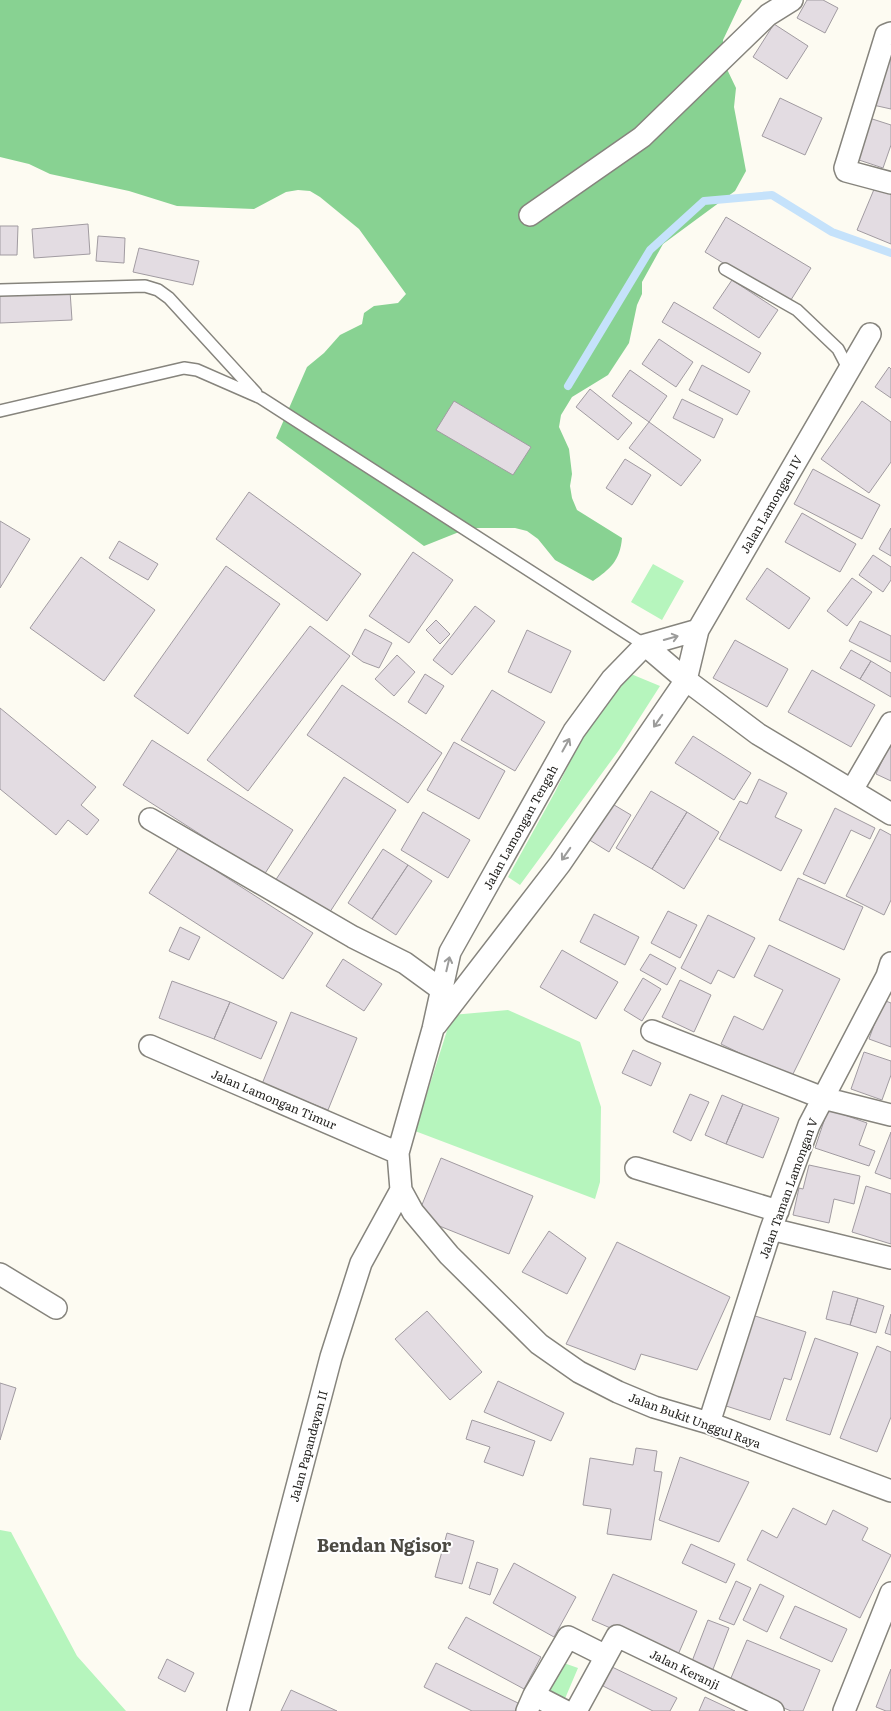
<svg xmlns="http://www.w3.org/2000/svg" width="891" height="1711" font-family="Literata,serif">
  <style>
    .green { fill: #b6f5bd }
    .forest { fill: #88d292 }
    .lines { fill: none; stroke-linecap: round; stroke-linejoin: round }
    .stream { stroke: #c5e2fb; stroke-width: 8 }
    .building { fill: #e3dce2; stroke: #a19ba1 }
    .lane-casing { stroke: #86847d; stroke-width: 14 }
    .street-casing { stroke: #86847d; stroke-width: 24 }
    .lane { stroke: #fff; stroke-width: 11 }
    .street { stroke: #fff; stroke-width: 21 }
    .oneway { stroke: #9c9c9b }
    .labels { text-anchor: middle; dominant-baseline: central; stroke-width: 4; stroke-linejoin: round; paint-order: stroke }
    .street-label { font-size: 12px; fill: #242320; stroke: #fff }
    .district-label { font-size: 18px; font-weight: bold; fill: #4c4a43; stroke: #fff }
  </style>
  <rect width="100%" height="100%" fill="#fdfbf2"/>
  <path class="green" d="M653 564 684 581 662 620 631 602Z
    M631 674 660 686 619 750 520 885 508 877 555 792 599 703Z
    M508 1010 580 1042 601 1107 600 1182 595 1199 415 1131 452 1015Z
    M0 1530 11 1532 77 1656 126 1711H0Z
    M561 1662 578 1668 561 1708 539 1696Z"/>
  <path class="forest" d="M0 0H742L723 40V53L725 65 736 88 734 107 746 171 735 191 663 244 642 282V294L637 305 629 343 608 375 572 397 561 415 559 427 569 449 572 474 570 486 572 498 577 510 622 538C620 561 610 569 593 581L555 560 538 539 527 531 515 528H469L424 546 276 438 307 367 324 353 340 335 362 324 364 313 374 306 398 303 406 294 359 229 320 197 310 191 298 190 286 192 254 209 177 206 129 191 50 174 29 164 0 157Z"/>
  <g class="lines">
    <path class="stream" d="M568 386 650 250 704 201 772 195 832 232 891 253"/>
  </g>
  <path class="building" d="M807 0H823L838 8 825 33 797 18Z
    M774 24 808 46 787 79 753 57Z
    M884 56 891 58V109L873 105Z
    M780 98 822 118 805 155 762 136Z
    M863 116 891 125V145L883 168 850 157Z
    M875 187 891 194V244L857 230Z
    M726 217 811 268 789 303 705 252Z
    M88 224 90 254 34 258 32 229Z
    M0 226H18L17 255H0Z
    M98 236 125 238 124 263 96 261Z
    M139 248 199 261 193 285 133 272Z
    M732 280 778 310 759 338 713 308Z
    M70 291 72 320 0 323V295Z
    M674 302 761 353 749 373 662 322Z
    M659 339 693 362 676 387 642 364Z
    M702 365 750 391 737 415 689 390Z
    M889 367 891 369V398L875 387Z
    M630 370 667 396 649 422 612 396Z
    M590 389 632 423 618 440 576 407Z
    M682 399 723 419 714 438 673 418Z
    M454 401 531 447 513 475 436 430Z
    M862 401 891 422V462L869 493 821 459Z
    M649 422 701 460 681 486 629 448Z
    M625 459 651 475 632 505 606 488Z
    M813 469 880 505 862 539 794 504Z
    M249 492 361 574 327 621 216 539Z
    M802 513 856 544 840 572 785 542Z
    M0 521 30 539 0 588Z
    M891 528V556L879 549Z
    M119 541 158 564 148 580 109 558Z
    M413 552 453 580 409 643 369 616Z
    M873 555 891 567V580L883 592 859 575Z
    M81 557 155 610 104 681 30 628Z
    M226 566 280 604 188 734 134 696Z
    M767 568 810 598 789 629 746 599Z
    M852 578 872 592 847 626 827 611Z
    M475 606 495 621 452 675 433 660Z
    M436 620 450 634 440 644 426 630Z
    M860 621 891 636V662L849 641Z
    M310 626 350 656 248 791 207 760Z
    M365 629 392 643 379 668 363 662 352 654Z
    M527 630 571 651 551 693 508 672Z
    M735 640 788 669 767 707 713 678Z
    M851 650 871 661 860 679 840 668Z
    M397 655 415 672 394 696 375 679Z
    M871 661 891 673V697L860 679Z
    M812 670 875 705 851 747 788 712Z
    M425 674 444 686 426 714 408 702Z
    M342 685 442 753 408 803 307 735Z
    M492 690 545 722 515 771 461 740Z
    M0 708 96 787 81 805 99 820 87 835 68 820 56 835 0 789Z
    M693 736 751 773 734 800 675 763Z
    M152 740 293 830 264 875 123 785Z
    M454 742 505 771 479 819 427 790Z
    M889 746 891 747V781L876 774Z
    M344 777 396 810 326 918 273 884Z
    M759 779 787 793 775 817 802 830 781 871 719 839 740 801 747 804Z
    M651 791 687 812 652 869 616 848Z
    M604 799 631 815 609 852 583 836Z
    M835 808 875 828 870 839 851 830 825 884 803 874Z
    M423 812 470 840 448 878 401 850Z
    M687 812 719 832 684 889 652 869Z
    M880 829 891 835V900L884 915 846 896Z
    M179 847 313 933 283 979 149 893Z
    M383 849 408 865 372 919 348 903Z
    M408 865 432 881 396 935 372 919Z
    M798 878 863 907 844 950 779 920Z
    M668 911 697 925 680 958 651 943Z
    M594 914 639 937 625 965 580 942Z
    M708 915 755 938 734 978 718 970 711 984 681 968Z
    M180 927 200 937 189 960 169 951Z
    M769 945 840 979 791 1078 721 1044 734 1016 763 1030 783 990 754 976Z
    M562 950 618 982 596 1019 540 987Z
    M650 954 676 968 667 985 640 970Z
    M343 959 382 984 364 1011 326 986Z
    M643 978 661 989 642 1021 624 1010Z
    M680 980 711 995 694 1032 662 1017Z
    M172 981 230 1002 214 1039 159 1018Z
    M883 1000 891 1003V1047L869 1039Z
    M230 1002 277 1022 261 1059 214 1039Z
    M291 1012 357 1038 328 1110 262 1084Z
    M633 1050 661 1063 651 1086 622 1073Z
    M864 1052 891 1061V1075L882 1100 851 1089Z
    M690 1094 709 1102 691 1141 673 1132Z
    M722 1095 743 1104 726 1144 705 1135Z
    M743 1104 779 1118 763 1158 726 1144Z
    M828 1109 867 1123 859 1145 875 1151 869 1166 815 1148Z
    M891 1132V1179L875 1173Z
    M441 1158 533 1196 509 1254 417 1217Z
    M809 1165 860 1176 854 1204 834 1199 829 1223 793 1215 799 1188 803 1189Z
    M866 1186 891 1194V1244L852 1232Z
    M549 1231 586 1258 567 1294 522 1272Z
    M617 1242 730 1297 697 1370 641 1354 635 1370 566 1344Z
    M833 1291 858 1298 850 1325 826 1319Z
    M858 1298 884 1306 876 1333 850 1325Z
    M427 1311 482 1372 450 1400 395 1339Z
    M891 1314V1335L885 1333Z
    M752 1315 806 1332 791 1380 784 1378 770 1420 723 1405Z
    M815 1338 858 1353 830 1435 786 1420Z
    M877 1346 891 1352V1417L877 1452 840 1438Z
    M498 1381 564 1413 551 1441 484 1412Z
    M0 1383 16 1388 0 1440Z
    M472 1420 535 1441 523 1476 484 1462 490 1447 466 1439Z
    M636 1448 657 1451 654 1471 662 1472 651 1540 607 1534 611 1509 583 1505 590 1458 633 1465Z
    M680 1457 749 1482 719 1542 659 1520Z
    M793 1508 826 1525 833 1510 868 1528 862 1540 891 1555 860 1618 747 1560 762 1530 777 1538Z
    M447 1533 474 1541 462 1584 435 1577Z
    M691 1544 735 1564 726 1583 682 1563Z
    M477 1562 498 1569 490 1595 469 1588Z
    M514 1563 576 1597 554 1637 493 1603Z
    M613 1574 697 1611 677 1657 592 1620Z
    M736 1581 751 1588 734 1625 719 1619Z
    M760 1584 784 1596 767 1632 743 1620Z
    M795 1606 847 1629 832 1662 780 1638Z
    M466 1617 541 1657 524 1689 448 1648Z
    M708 1620 729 1628 710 1677 689 1669Z
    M747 1640 820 1670 803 1711H791L728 1685Z
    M167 1659 194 1673 185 1692 158 1678Z
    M436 1663 520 1704 517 1711H472L424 1687Z
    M612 1667 677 1698 670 1711H653L603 1686Z
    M891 1669V1711H886L876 1707Z
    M291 1690 337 1711H281Z
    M705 1697 735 1711H699Z"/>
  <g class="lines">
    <g class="lane-casing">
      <path id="lane" d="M725 269 797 310 838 349 849 370
        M0 290 145 286 158 290 169 298 256 393
        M0 411 184 368 197 370 261 398 645 645"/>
    </g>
    <g class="street-casing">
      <path id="street" d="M891 33 886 35 845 168 846 171 891 183
        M530 215 642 137 768 15 792 0
        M698 630 645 645 612 679 574 731 450 952 433 1029 398 1153 401 1190 413 1212 449 1255 539 1344 579 1372 618 1392 654 1407 709 1423 891 1491
        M645 645 686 680 758 734 891 814
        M852 790 891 723
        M150 819 353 937 405 963 442 990
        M436 1025 560 864 686 680 698 630 870 334
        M652 1031 823 1098 891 1115
        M150 1046 398 1153
        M636 1168 778 1211
        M771 1229 891 1258
        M0 1274 56 1308
        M709 1423 771 1229 809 1125 887 976 891 963
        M534 1695 568 1637 606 1656
        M238 1711 331 1357 361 1263 401 1190
        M527 1711 534 1695 565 1711
        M576 1711 617 1636 773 1711
        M844 1711 891 1593"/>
    </g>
    <use href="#lane" class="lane"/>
    <use href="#street" class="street"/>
  </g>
  <defs><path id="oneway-shaft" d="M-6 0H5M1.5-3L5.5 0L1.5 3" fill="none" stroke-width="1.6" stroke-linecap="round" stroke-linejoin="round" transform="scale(1.25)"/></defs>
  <g class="oneway">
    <use href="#oneway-shaft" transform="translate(671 638) rotate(-16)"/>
    <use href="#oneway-shaft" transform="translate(658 721) rotate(125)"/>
    <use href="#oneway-shaft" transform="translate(566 745) rotate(-61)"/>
    <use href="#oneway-shaft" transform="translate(566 854) rotate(125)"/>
    <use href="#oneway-shaft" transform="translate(448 964) rotate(-77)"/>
  </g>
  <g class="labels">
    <g class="street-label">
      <text transform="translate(771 504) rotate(-60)">Jalan Lamongan IV</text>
      <text transform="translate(520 827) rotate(-61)">Jalan Lamongan Tengah</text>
      <text transform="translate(274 1099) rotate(23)">Jalan Lamongan Timur</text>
      <text transform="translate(788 1188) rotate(-70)">Jalan Taman Lamongan V</text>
      <text transform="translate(695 1420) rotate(20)">Jalan Bukit Unggul Raya</text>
      <text transform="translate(308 1446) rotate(-75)">Jalan Papandayan II</text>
      <text transform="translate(685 1669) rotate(26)">Jalan Keranji</text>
    </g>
    <g class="district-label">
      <text x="384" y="1544">Bendan Ngisor</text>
    </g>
  </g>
</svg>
